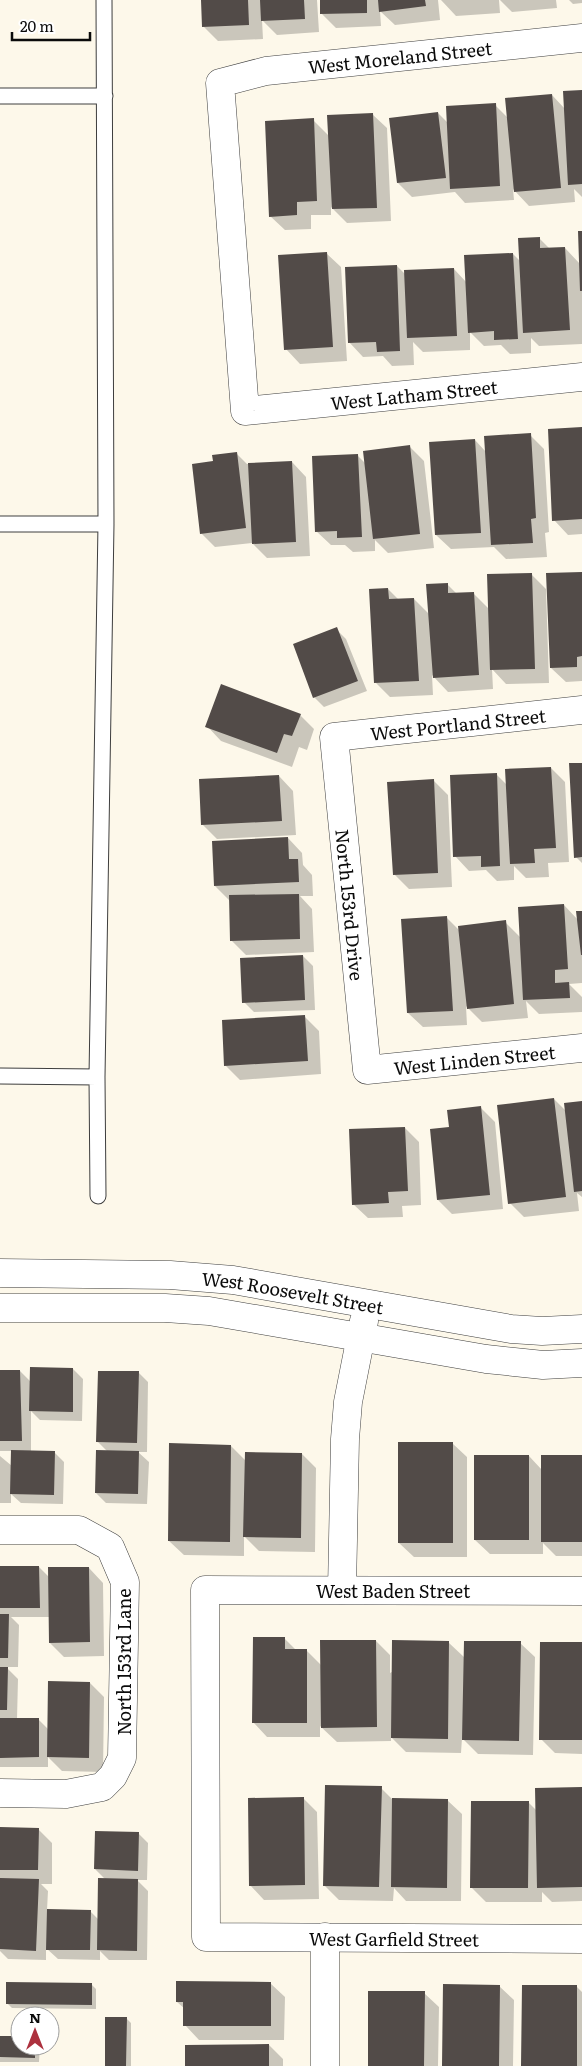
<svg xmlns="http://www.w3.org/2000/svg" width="582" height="2066" font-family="Literata,serif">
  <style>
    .shadow { fill: #0003 }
    .building { fill: #524b48 }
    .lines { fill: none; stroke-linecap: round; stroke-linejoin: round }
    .lane-casing { stroke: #3e3e3e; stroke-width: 17 }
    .street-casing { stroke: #3e3e3e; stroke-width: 29 }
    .lane { stroke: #fff; stroke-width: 15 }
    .street { stroke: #fff; stroke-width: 28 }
    .labels { text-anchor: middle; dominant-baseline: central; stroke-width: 5; stroke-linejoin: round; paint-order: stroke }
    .street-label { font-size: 18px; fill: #0b0b0b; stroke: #fff }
  </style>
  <rect width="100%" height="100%" fill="#fdf8ea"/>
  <path class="shadow" d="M202 0H317L319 32 277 35 262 20 263 39 218 41 204 27Z
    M321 0H438L440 20 395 25 380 11 381 26 336 28 322 14Z
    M441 0H499L500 13 456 16Z
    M500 0H556L557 8 512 12Z
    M569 0H582V3L573 4Z
    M582 91V197L574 189 575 202 529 206 513 189 514 200 465 203 455 192 412 197 398 183 438 113 448 123 495 105 508 118 552 95 565 109Z
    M372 114 387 128 391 221 347 223 331 207V215H311V229L285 230 270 216 313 120 329 136Z
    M582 232V344L539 346 531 338V353L510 354 501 345 484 346 470 332V350L423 352 413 342 414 365 392 366 383 356 363 357 349 342 397 266 406 275 454 269 467 283 513 254 521 262 539 238 550 249 565 248 580 264Z
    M326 253 341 267 347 361 300 364 286 349Z
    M582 428V534L568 535 554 520Z
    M530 435 544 449 549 532 545 533 547 557 506 559 494 547 451 549 436 535 475 440 486 452Z
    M409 446 424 461 434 548 388 553 375 540V551L353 552 345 545H331L316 531 357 455 366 464Z
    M236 453 247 464 292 462 306 477 310 556 267 558 252 543 215 547 201 533 214 463Z
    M582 573V681L566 682 551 668Z
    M531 574 546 589 549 683 506 684 492 669 493 689 448 692 432 675 433 695 390 697 376 683 388 589 399 600 414 599 430 615 447 584 457 594 473 593 490 610Z
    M336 629 346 639 367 691 324 707 314 697Z
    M300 715 314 729 307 750 299 747 292 767 221 741 207 726Z
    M582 764V863L576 857Z
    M551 768 565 782 569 862 548 863 549 877 526 878 514 866V880L497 881 486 870 469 871 455 856 496 774 507 785Z
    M279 776 293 791 296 835 217 839 202 824Z
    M434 781 448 795 452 887 409 889 394 874Z
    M288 838 302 853 303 865 312 875 313 896H300L312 909 314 952 246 955 231 940 230 901 215 886Z
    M564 905 578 920 582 912V983L569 984 582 997V1012L539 1014 526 1001 528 1018 482 1022 466 1006 467 1025 423 1027 408 1013 447 918 460 931 505 922 521 938Z
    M303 956 313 966 315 1010 254 1012 244 1002Z
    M304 1016 319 1031 321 1074 240 1080 225 1065Z
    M554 1099 567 1112 582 1102V1197L577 1193 579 1211 524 1217 510 1203Z
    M481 1108 495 1122 503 1209 452 1214 438 1200 451 1128Z
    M405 1128 419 1142 421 1205 402 1206 403 1217 368 1218 353 1204Z
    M73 1369 83 1379 82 1421 40 1420 31 1411V1452H54L64 1462 63 1504 21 1503 11 1494V1503H0V1456L12 1466V1451H0V1372L20 1371 31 1382Z
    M138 1372 148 1382 147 1452H138L149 1462 147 1504 106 1503 96 1493 108 1452 98 1442Z
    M452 1443 467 1457V1557H414L399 1543Z
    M231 1446 246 1461 302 1454 316 1468 315 1552 259 1551 244 1536V1556L184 1555 169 1541Z
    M529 1456 542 1470 582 1456V1556H556L543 1543V1554H490L475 1540Z
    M0 1567H39L49 1577 89 1568 103 1583 104 1656 64 1657 50 1643V1617H11L19 1625 18 1667H6L18 1679 17 1719H38L48 1729 90 1683 104 1697 103 1772 62 1771 48 1757V1767H0Z
    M284 1638 296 1650H306L322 1666 376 1641 390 1655V1673L448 1642 465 1658 520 1643 535 1657 533 1755 478 1754 462 1738 461 1753 406 1752 391 1737V1741L337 1742 320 1726V1737H267L253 1722Z
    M582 1643V1754L555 1753 541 1739Z
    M381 1788 393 1800H447L462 1814 461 1901H406L394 1888 393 1901 339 1900 324 1885Z
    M582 1788V1901L552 1902 542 1892V1902H486L471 1887 529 1803 537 1811Z
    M303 1798 317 1812 319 1899 264 1900 250 1885Z
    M0 1828 38 1829 52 1843V1884H41L48 1891 47 1910 90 1911 99 1920 106 1880 95 1869 138 1833 148 1843 147 1880H137L148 1891 147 1960H109L100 1951V1960L58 1959 46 1948V1960L8 1959 0 1951Z
    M270 1983 285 1997 284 2040H199L185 2025V2009L177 2002Z
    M91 1984 96 1989V2009L12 2008 7 2003Z
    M499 1986 514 2000 513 2066H443Z
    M577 1987 582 1992V2066H522Z
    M424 1993 439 2007 438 2066H369Z
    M126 2018 131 2023V2066H106Z
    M0 2037H20V2046H40L39 2062H0Z
    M269 2045 283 2059V2066H186Z"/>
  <path class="building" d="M201 0H248L249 25 202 27Z
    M260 0H304L305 19 261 21Z
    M320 0H367V13L320 14Z
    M378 0H425L426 6 379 12Z
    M582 90V184L568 185 563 91Z
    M552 94 561 188 514 192 505 98Z
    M496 103 500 186 450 189 446 106Z
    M438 112 446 178 397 183 389 118Z
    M373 113 377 208 332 209 327 115Z
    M314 118 317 201 297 202V215L269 217 265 121Z
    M578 231H582V291H580Z
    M540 237V248L565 247 570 330 523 333 518 238Z
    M327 252 333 347 284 350 278 255Z
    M513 253 518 339 494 340V331L468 333 464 255Z
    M397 265 400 351 377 352 376 342 348 343 345 267Z
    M454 268 457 336 407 338 404 270Z
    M582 427V519L552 521 548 429Z
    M531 433 536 518 531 519 533 543 491 545 484 436Z
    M475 439 481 533 435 535 429 442Z
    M410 445 420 534 373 539 363 451Z
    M237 452 246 528 200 534 192 464 213 461 212 455Z
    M358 454 362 537 337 538V531L315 532 312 456Z
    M292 461 296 542 252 544 248 463Z
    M582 572V656L577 657V667L550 668 546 573Z
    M532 573 535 669 490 670 487 574Z
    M448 583V593L474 592 479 675 433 678 426 584Z
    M388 588 389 599 414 598 419 681 374 683 369 589Z
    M337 627 358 681 313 698 293 644Z
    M221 684 301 714 292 736 284 734 277 753 205 727Z
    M569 763H582V857L574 858Z
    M551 767 556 848 534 849 535 863 510 864 505 769Z
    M497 773 500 866 481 867V856L453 857 450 775Z
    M279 775 282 821 201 825 199 779Z
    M434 779 438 873 393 875 387 782Z
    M288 837 289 859H298L299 882 214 886 212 841Z
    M299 894 300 939 230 941 229 895Z
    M564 904 568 969 555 970V983L569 982 570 998 523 1000 518 907Z
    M576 911H582V955H581Z
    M447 916 453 1011 407 1013 401 919Z
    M506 920 514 1004 467 1009 458 926Z
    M303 955 305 1000 242 1003 240 958Z
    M305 1015 308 1061 224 1066 222 1020Z
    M554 1098 566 1197 508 1204 497 1105Z
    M582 1101V1191L574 1192 564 1103Z
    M481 1106 490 1195 437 1200 430 1129 449 1127 447 1110Z
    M405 1127 408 1191 388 1192 389 1203 352 1205 349 1129Z
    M30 1367 73 1368V1412L29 1411Z
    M0 1370H20L22 1441H0Z
    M98 1371H139L137 1443 96 1442Z
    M398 1442H453V1543H398Z
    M169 1443 231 1445 230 1542 168 1541Z
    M11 1450 55 1451 54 1495 10 1494Z
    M96 1450 139 1451 138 1494 95 1493Z
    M245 1452 302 1453 301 1538 243 1537Z
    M474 1455H529V1540H474Z
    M541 1455H582V1542H541Z
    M0 1566H39L40 1608H0Z
    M48 1567H89L90 1642 49 1643Z
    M0 1614H9L8 1658H0Z
    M253 1637H285V1649H307V1723H252Z
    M320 1640H376L377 1727 321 1728Z
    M392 1640 449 1641 448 1739 391 1738Z
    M464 1641H521L519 1741 462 1740Z
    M540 1642H582V1740H539Z
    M0 1667H8L7 1710H0Z
    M48 1681 90 1682 89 1758 47 1757Z
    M0 1718H39V1757L0 1758Z
    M325 1785 382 1786 379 1887 323 1886Z
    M582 1787V1887L537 1888 535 1788Z
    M304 1797 305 1885 249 1886 248 1798Z
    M392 1798 448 1799 447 1888 391 1887Z
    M471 1801H529L528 1888H470Z
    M0 1827 39 1828 38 1870H0Z
    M95 1831 139 1832 138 1871 94 1869Z
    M0 1878 39 1879 36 1951 0 1949Z
    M98 1878 138 1879 137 1951 97 1950Z
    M47 1909 91 1910 90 1950H46Z
    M176 1981 271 1982V2026H183V2002H176Z
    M6 1982 92 1983V2005L6 2004Z
    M443 1984 500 1985 499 2066H442Z
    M522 1985H577V2066H521Z
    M368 1991H425L424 2066H368Z
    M105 2017H127L126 2066H105Z
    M0 2036H20V2046H35V2058L0 2057Z
    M269 2044V2066H185V2045Z"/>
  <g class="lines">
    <g class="lane-casing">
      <path id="lane" d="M104 0 106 524
        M0 96H105
        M0 524H106L97 1077 0 1076
        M97 1077 98 1196"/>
    </g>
    <g class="street-casing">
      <g id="street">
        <path id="s1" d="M582 38 266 71 220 83 245 411 582 377"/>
        <path id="s2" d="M582 710 334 737 367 1070 582 1048"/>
        <path id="s3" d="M0 1273 170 1275 233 1280 511 1329 542 1331 582 1329"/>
        <path d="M0 1308H165L209 1311 486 1359 543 1365 582 1363"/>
        <path d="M0 1530H79L110 1547 125 1582 122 1758 113 1776 102 1787 66 1794 0 1793"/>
        <path d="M342 1590 345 1439 348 1402 364 1321"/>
        <path id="s4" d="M582 1591 205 1590 206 1937 582 1939"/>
        <path d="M325 1937V2066"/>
      </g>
    </g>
    <use href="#lane" class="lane"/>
    <use href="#street" class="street"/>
  </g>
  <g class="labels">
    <g class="street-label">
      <text transform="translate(400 57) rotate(-6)">West Moreland Street</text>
      <text stroke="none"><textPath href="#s1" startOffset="864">West Latham Street</textPath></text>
      <text transform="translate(458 724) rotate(-6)">West Portland Street</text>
      <text stroke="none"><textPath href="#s2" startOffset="418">North 153rd Drive</textPath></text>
      <text stroke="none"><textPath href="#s2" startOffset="692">West Linden Street</textPath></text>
      <text stroke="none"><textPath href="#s3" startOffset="294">West Roosevelt Street</textPath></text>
      <text x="393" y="1590">West Baden Street</text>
      <text transform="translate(123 1662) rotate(-90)">North 153rd Lane</text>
      <text stroke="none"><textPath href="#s4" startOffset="912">West Garfield Street</textPath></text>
    </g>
  </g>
  <g transform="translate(35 2031)"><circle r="24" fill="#ffffff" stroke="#9d9d9d"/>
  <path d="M0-4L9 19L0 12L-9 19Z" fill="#ad313e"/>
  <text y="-8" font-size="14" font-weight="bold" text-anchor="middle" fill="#0b0b0b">N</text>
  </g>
  <path d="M12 32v8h78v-8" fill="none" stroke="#0b0b0b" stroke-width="2.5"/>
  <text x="20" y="32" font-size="15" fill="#0b0b0b" stroke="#ffffff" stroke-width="4" paint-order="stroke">20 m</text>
</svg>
